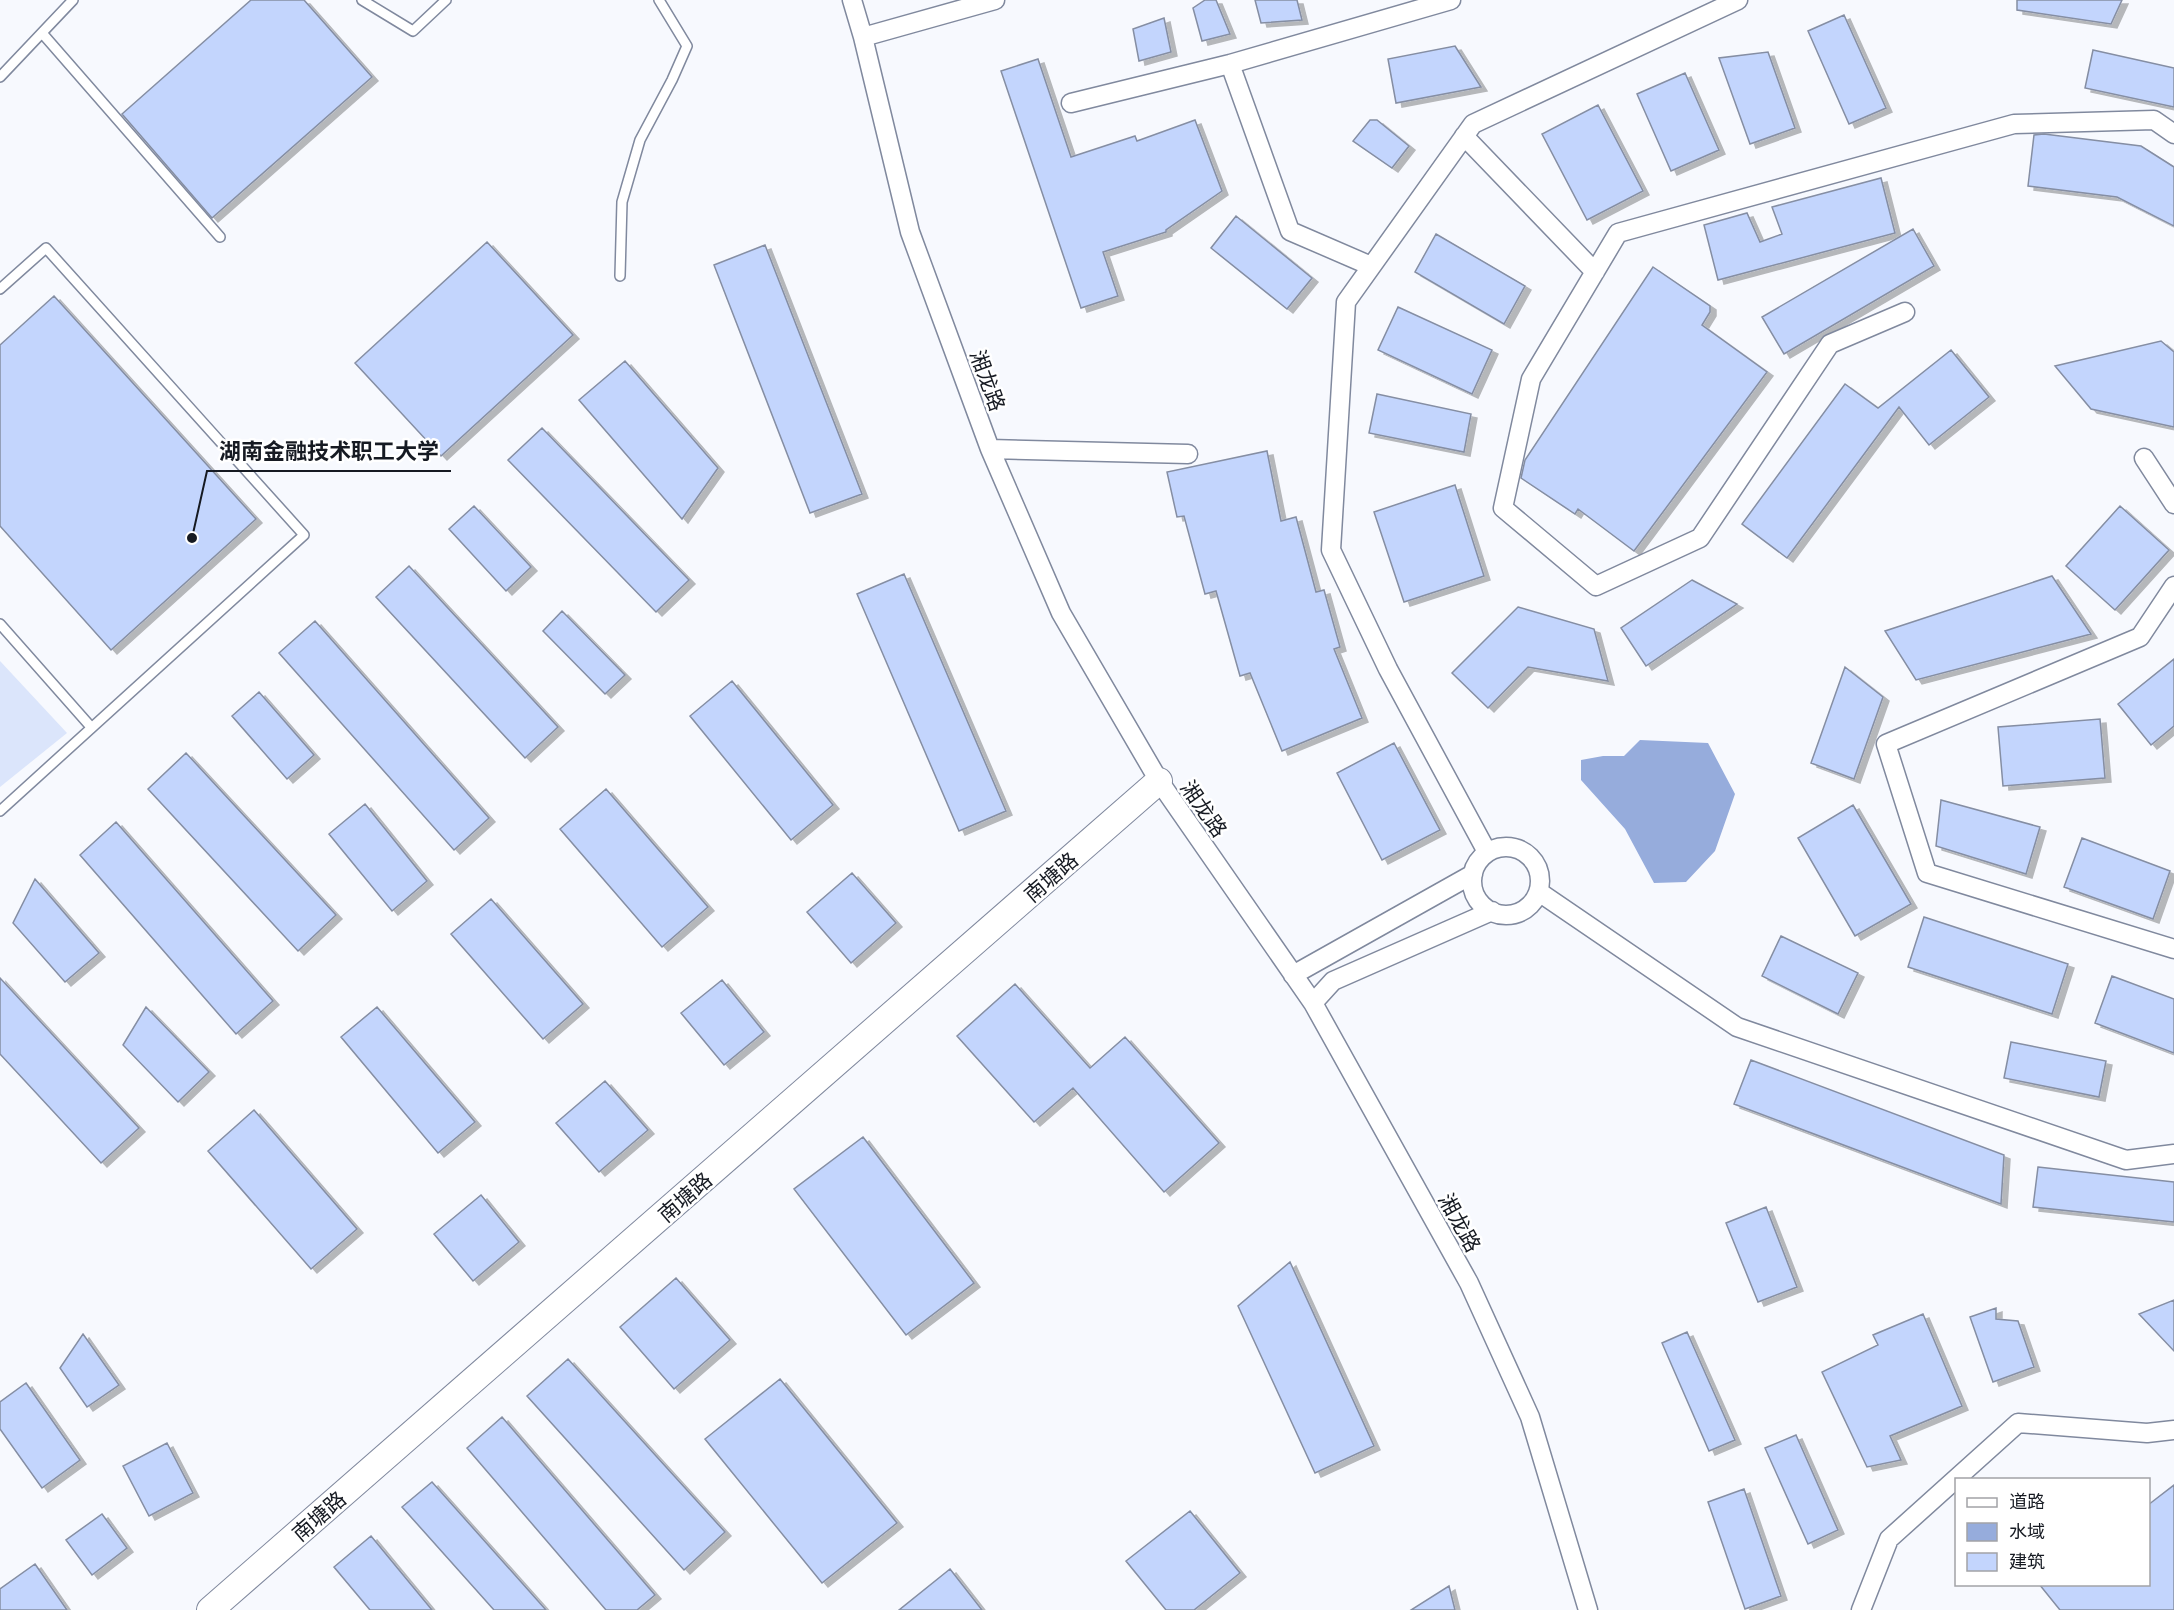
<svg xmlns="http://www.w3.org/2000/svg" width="2174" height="1610" font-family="Georgia,'Noto Sans SC',serif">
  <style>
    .green { fill: #dbe5fb }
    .water { fill: #96acdc }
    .building { fill: #c3d5fd; stroke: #858ea3; stroke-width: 1.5; filter: url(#shadow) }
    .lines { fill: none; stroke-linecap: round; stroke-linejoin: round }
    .lane-casing { stroke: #80899e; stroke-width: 12 }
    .street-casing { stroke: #80899e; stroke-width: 21 }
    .secondary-casing { stroke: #80899e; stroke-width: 28 }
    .lane { stroke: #fff; stroke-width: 9 }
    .street { stroke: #fff; stroke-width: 18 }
    .secondary { stroke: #fff; stroke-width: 26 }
    .labels { text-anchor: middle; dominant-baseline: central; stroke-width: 5; stroke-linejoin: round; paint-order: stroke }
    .street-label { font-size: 21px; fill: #161a22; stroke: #fff }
    .leader { fill: none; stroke: #161a22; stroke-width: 2 }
    .callout-dot { fill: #161a22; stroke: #fff; stroke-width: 2 }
    .callout-label { font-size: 22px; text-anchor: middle; font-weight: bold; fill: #161a22; stroke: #fff; stroke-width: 5; stroke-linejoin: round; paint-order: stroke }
  </style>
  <defs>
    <filter id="shadow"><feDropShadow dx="6" dy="4" stdDeviation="0" flood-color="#0004"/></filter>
  </defs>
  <rect width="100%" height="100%" fill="#f7f9fe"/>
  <path class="green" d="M0 661 67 733 0 787Z"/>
  <path class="water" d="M1640 740 1708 743 1735 794 1715 851 1686 882 1654 883 1625 829 1581 780V760L1603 756H1624Z"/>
  <path class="building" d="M251 0H304L372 77 212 218 122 114Z
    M1205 0H1216L1230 34 1202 41 1193 8Z
    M1255 0H1297L1302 20 1261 23Z
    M2017 0H2122L2111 24 2017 10Z
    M1844 15 1886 108 1849 124 1808 31Z
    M1164 18 1171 52 1139 61 1133 29Z
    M1455 46 1481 87 1396 103 1388 59Z
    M2093 50 2174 68V107L2085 88Z
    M1768 52 1795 128 1750 144 1719 58Z
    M1038 59 1071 157 1135 136 1137 141 1195 120 1222 191 1166 230V232L1103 252 1118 296 1081 308 1001 71Z
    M1685 73 1719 150 1671 171 1637 94Z
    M1598 105 1643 191 1587 220 1542 134Z
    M1370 120H1377L1409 146 1392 168 1353 141Z
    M2044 134 2141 146 2174 167V226L2117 197 2028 186 2034 135Z
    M1881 178 1895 233 1718 280 1704 225 1747 213 1760 242 1782 234 1772 207Z
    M1236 216 1312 278 1287 309 1211 248Z
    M1913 229 1934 266 1784 354 1762 317Z
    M1436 234 1525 286 1504 324 1415 272Z
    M487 242 573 335 441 456 355 363Z
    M765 245 862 494 810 513 714 265Z
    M1653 267 1710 306V312L1702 325 1767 372 1634 551 1578 509 1575 514 1521 478 1525 460Z
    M54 296 256 519 111 650 0 526V345Z
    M1398 307 1492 350 1472 394 1378 350Z
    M2161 341 2174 352V427L2091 409 2055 366Z
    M1951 350 1989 397 1929 445 1899 407 1787 558 1742 524 1845 384 1878 408Z
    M625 361 718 468 682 519 579 400Z
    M1377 394 1471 414 1464 452 1369 433Z
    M542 428 689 580 656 612 508 460Z
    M1267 451 1281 521 1296 517 1316 592 1324 590 1340 647 1334 649 1362 718 1282 751 1250 673 1240 676 1216 591 1205 594 1184 516 1177 517 1167 472Z
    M1455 485 1484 576 1404 602 1374 512Z
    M474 506 531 567 506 591 449 529Z
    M2120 506 2169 550 2115 610 2066 566Z
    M409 566 558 727 525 758 376 597Z
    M904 574 1006 811 959 831 857 594Z
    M2052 576 2091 634 1916 680 1885 631Z
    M1692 580 1737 604 1646 666 1621 628Z
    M1518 607 1594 629 1608 681 1528 667 1488 708 1452 673Z
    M562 611 625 675 605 694 543 631Z
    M315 621 489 818 454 850 279 653Z
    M2174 659V726L2151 745 2118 704Z
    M1845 667 1883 697 1854 779 1811 763Z
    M732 681 833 805 791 840 690 716Z
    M259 692 314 755 287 779 232 716Z
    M2100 719 2105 778 2003 786 1998 727Z
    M1394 743 1440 830 1382 860 1337 773Z
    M186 753 336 915 298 951 148 789Z
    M606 789 708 907 662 947 560 829Z
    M1941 800 2040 827 2026 874 1936 846Z
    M365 804 427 881 392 911 329 834Z
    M1853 805 1911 904 1855 936 1798 838Z
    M116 822 273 1001 236 1034 80 855Z
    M2082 838 2170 871 2153 919 2064 887Z
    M852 873 896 923 851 963 807 912Z
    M35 879 99 953 65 982 13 923Z
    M491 899 583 1004 543 1039 451 934Z
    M1924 917 2068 964 2052 1014 1908 967Z
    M1781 936 1858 973 1838 1014 1762 976Z
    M2112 976 2174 999V1053L2095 1023Z
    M0 978 139 1128 101 1163 0 1054Z
    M722 980 764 1032 724 1065 681 1013Z
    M1015 984 1090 1068 1125 1037 1219 1143 1164 1192 1073 1088 1034 1122 957 1036Z
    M146 1007 209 1072 178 1102 123 1045Z
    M377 1007 475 1122 438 1153 341 1037Z
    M2011 1042 2106 1061 2099 1097 2004 1078Z
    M1751 1060 2004 1155 2001 1204 1734 1104Z
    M605 1081 648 1130 599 1172 556 1123Z
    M254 1110 357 1229 311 1269 208 1151Z
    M863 1137 974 1283 906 1335 794 1189Z
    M2038 1167 2174 1182V1222L2033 1207Z
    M481 1195 519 1242 473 1281 434 1234Z
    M1766 1207 1797 1287 1758 1302 1726 1223Z
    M1290 1262 1374 1446 1315 1473 1238 1306Z
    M676 1278 730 1340 674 1389 620 1327Z
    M2174 1300V1351L2139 1314Z
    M1996 1308V1319L2018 1321 2034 1367 1993 1382 1970 1317Z
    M1923 1314 1962 1406 1890 1436 1901 1460 1867 1467 1822 1372 1878 1345 1873 1335Z
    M1687 1332 1735 1440 1709 1451 1662 1343Z
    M83 1334 119 1385 87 1407 60 1368Z
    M568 1359 725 1532 684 1570 527 1396Z
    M780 1379 897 1523 822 1583 705 1439Z
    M26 1383 80 1460 42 1488 0 1429V1402Z
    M502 1417 655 1595 637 1610H606L467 1448Z
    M1796 1435 1838 1530 1808 1544 1765 1448Z
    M167 1443 193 1493 149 1516 123 1466Z
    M432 1482 546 1610H494L402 1507Z
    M2174 1485V1610H2060L2039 1584H2148V1505Z
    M1744 1489 1781 1596 1745 1609 1708 1502Z
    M1190 1511 1240 1573 1194 1610H1166L1126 1561Z
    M102 1514 127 1548 92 1575 66 1540Z
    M371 1536 432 1610H370L334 1567Z
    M35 1564 67 1610H0V1589Z
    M950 1569 982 1610H899Z
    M1449 1586 1455 1610H1411Z"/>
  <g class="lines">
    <g class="lane-casing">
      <path id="lane" d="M362 0 413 31 446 0
        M42 33 220 237
        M0 77 73 0
        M620 276 622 202 640 140 672 80 687 46 659 0
        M0 289 46 248 304 535 0 811
        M0 624 91 727"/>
    </g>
    <g class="street-casing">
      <path id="street" d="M852 0 863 37 910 232 990 449 1061 613 1159 781 1313 1003 1469 1283 1530 1417 1588 1610
        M863 37 995 0
        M1230 64 1290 231 1371 266
        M1071 103 1230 64 1451 0
        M1464 136 1595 272
        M1905 312 1830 344 1700 538 1596 586 1503 508 1531 379 1618 233 2014 124 2154 120 2174 134
        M990 449 1188 454
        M2144 458 2174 504
        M2174 586 2140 637 1886 744 1927 873 2174 949
        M1472 881a34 34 0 1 1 68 0a34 34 0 1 1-68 0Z
        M1487 852 1388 669 1331 550 1346 302 1473 124 1738 0
        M1539 892 1737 1027 2126 1160 2174 1154
        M1293 975 1473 874
        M1313 1003 1333 981 1492 911
        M1861 1610 1889 1539 2018 1423 2147 1433 2174 1430"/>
    </g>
    <g class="secondary-casing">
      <path id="secondary" d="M210 1610 1159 781"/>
    </g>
    <use href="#lane" class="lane"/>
    <use href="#street" class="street"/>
    <use href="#secondary" class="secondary"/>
  </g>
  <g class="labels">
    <g class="street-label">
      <text transform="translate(989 380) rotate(70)">湘龙路</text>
      <text transform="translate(1205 808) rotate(55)">湘龙路</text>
      <text transform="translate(1050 876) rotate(-41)">南塘路</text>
      <text transform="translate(684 1196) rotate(-41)">南塘路</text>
      <text transform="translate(1461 1222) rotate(61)">湘龙路</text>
      <text transform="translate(318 1515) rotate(-41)">南塘路</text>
    </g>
  </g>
  <path class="leader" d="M192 538L207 471H451"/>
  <circle class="callout-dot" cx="192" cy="538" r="6"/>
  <g class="callout-label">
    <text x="329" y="459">湖南金融技术职工大学</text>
  </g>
  <rect x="1955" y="1478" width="195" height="108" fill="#ffffff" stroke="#a2a3a7" stroke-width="1.5"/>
  <rect x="1967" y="1498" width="30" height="9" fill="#ffffff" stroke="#a2a3a7" stroke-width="1.5"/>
  <text x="2009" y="1508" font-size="18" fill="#161a22">道路</text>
  <rect x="1967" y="1523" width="30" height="18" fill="#96acdc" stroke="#a2a3a7" stroke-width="1.5"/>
  <text x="2009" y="1538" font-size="18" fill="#161a22">水域</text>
  <rect x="1967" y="1553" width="30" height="18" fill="#c3d5fd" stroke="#a2a3a7" stroke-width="1.5"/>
  <text x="2009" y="1568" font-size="18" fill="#161a22">建筑</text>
</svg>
